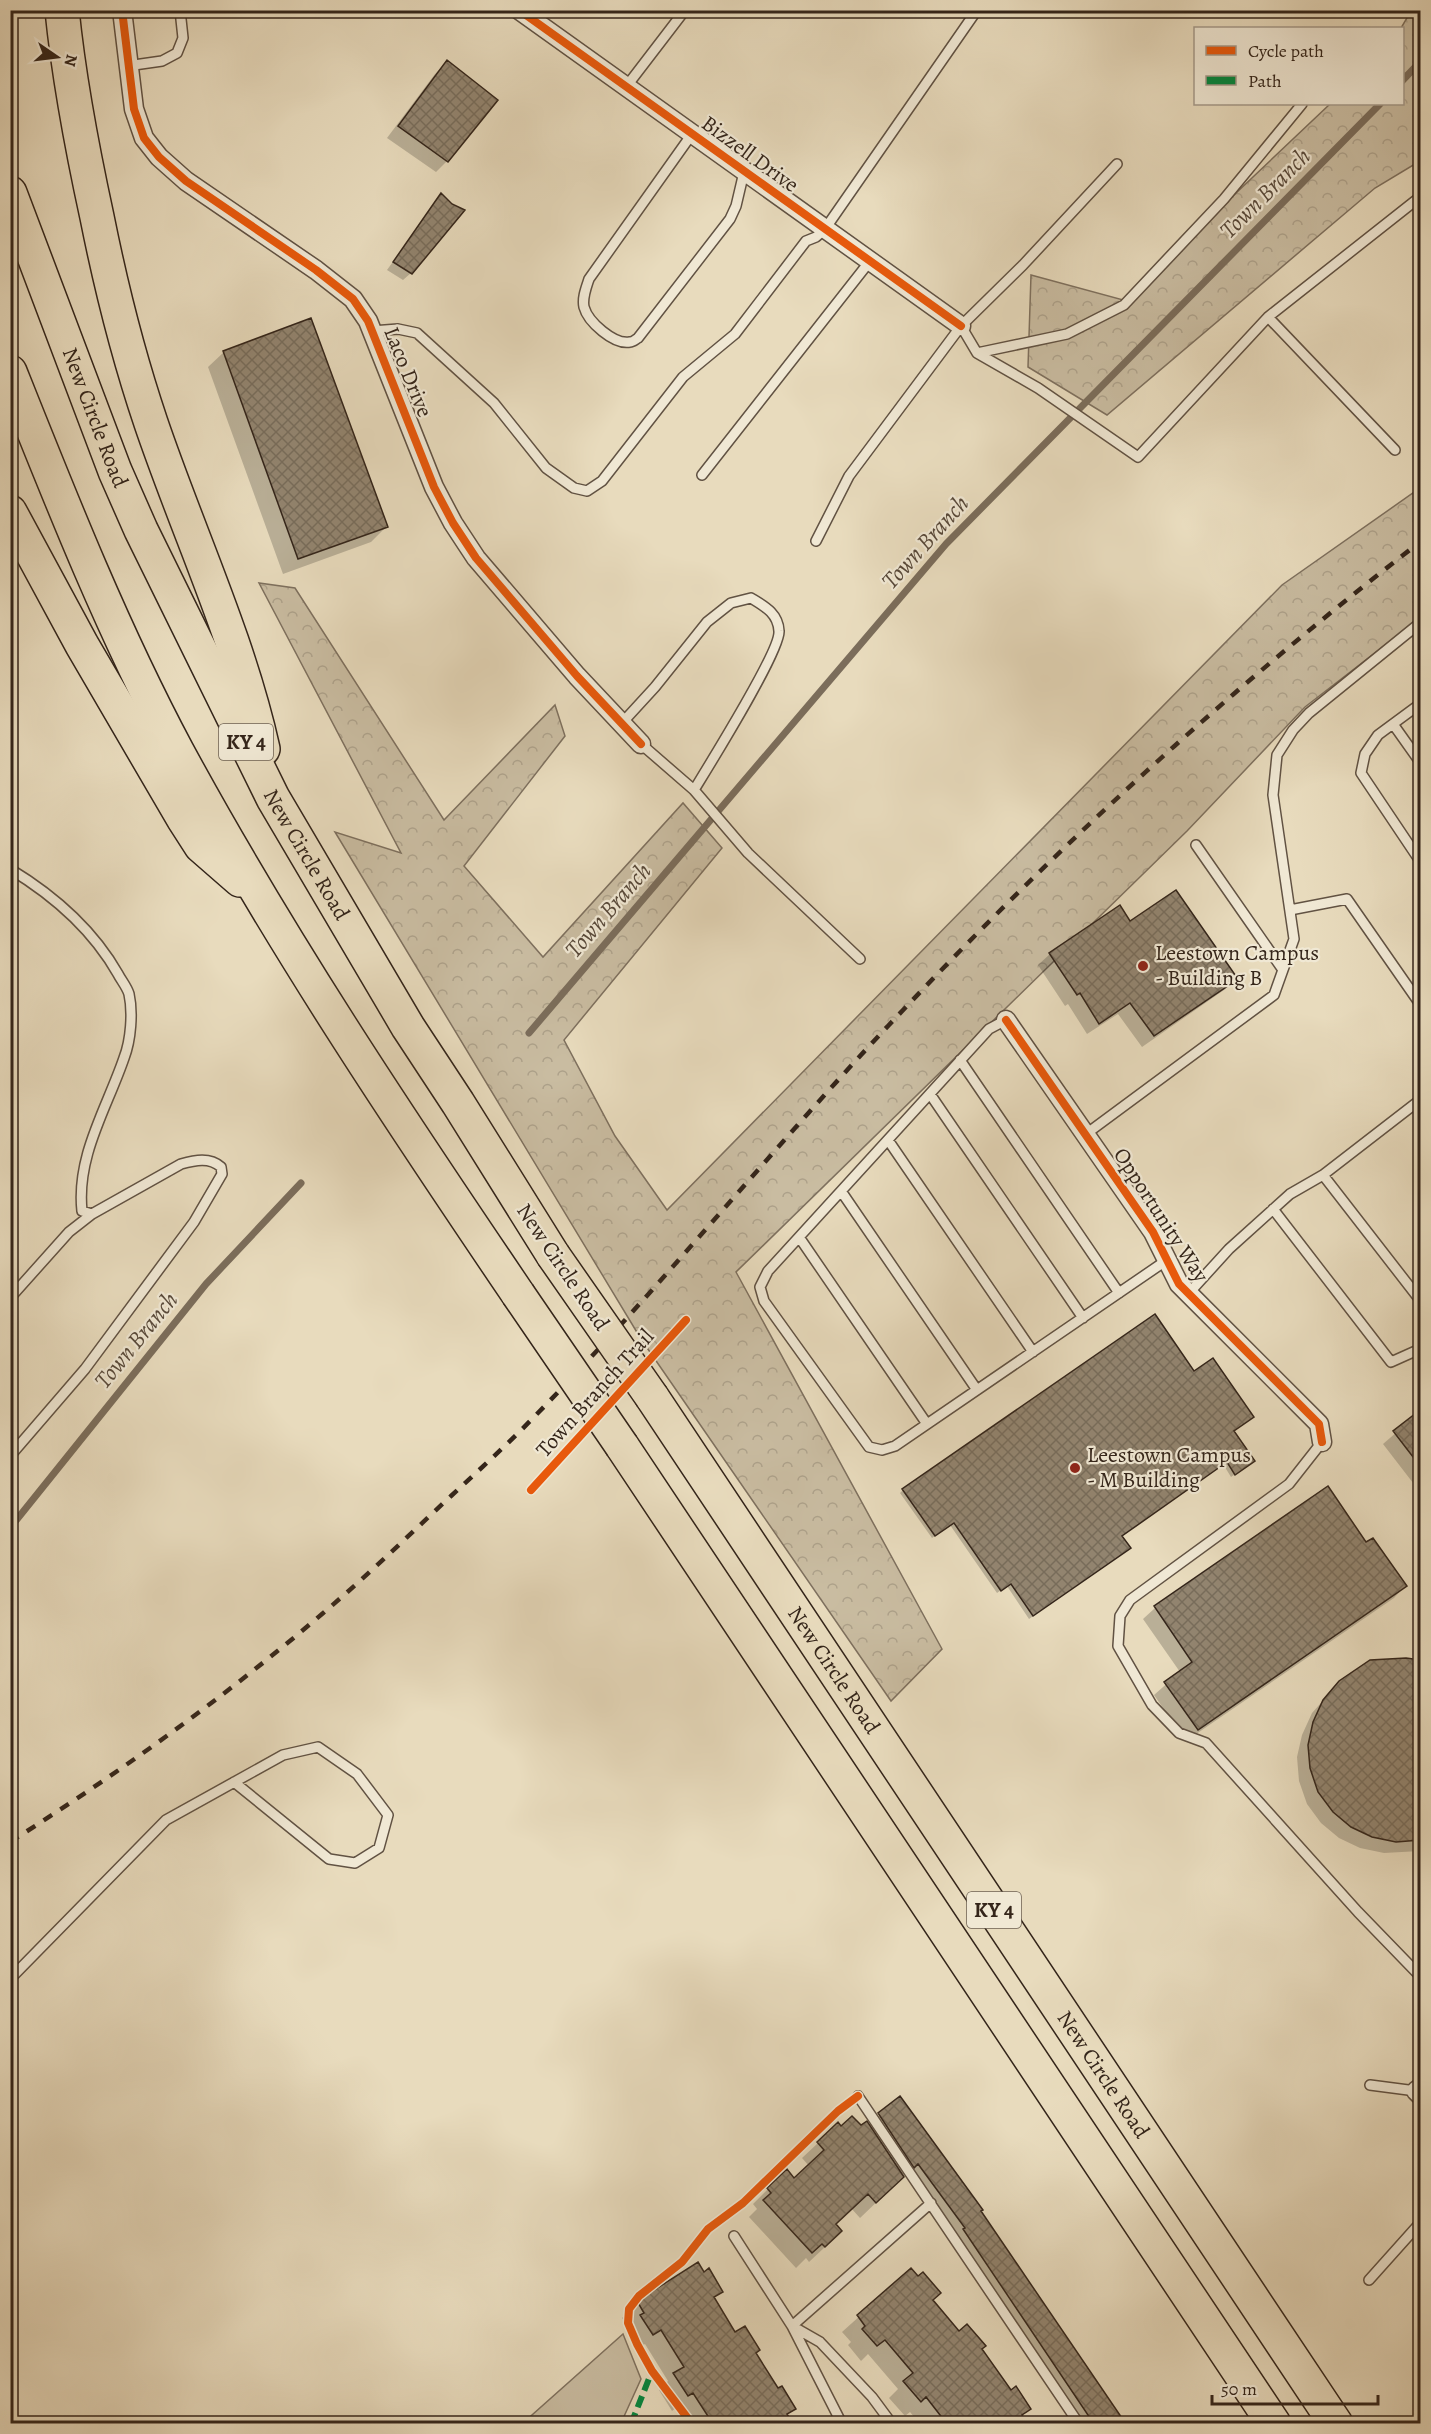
<svg xmlns="http://www.w3.org/2000/svg" width="1431" height="2434" font-family="Alegreya,serif">
  <style>
    .forest { fill: url(#forest-crowns); stroke: #7e705e; stroke-width: 1.5 }
    .park { fill: #c9bca1; stroke: #7e705e; stroke-width: 1.5 }
    .shadow { fill: #0003 }
    .lines { fill: none; stroke-linecap: round; stroke-linejoin: round }
    .stream { stroke: #7b6d5b; stroke-width: 7 }
    .building { fill: url(#building-cross-hatch); stroke: #34251a; stroke-width: 1.5 }
    .service-casing { stroke: #615243; stroke-width: 12 }
    .minor-casing { stroke: #615243; stroke-width: 21 }
    .motorway-casing { stroke: #34251a; stroke-width: 36 }
    .service { stroke: #f0e8d4; stroke-width: 9 }
    .minor { stroke: #f0e8d4; stroke-width: 18 }
    .motorway { stroke: #e8dbbd; stroke-width: 33 }
    .rail { stroke: #34251a; stroke-width: 4.5; stroke-dasharray: 10 10; stroke-linecap: butt }
    .motorway-bridge-casing { stroke: #34251a; stroke-width: 36; stroke-linecap: butt }
    .motorway-bridge { stroke: #e8dbbd; stroke-width: 33 }
    .quiet { stroke: #00873e; stroke-width: 6; stroke-dasharray: 12 6; stroke-linecap: butt }
    .cycleway-casing { stroke: #f0e8d4; stroke-width: 11 }
    .cycleway { stroke: #e8590c; stroke-width: 8 }
    .poi-dot { fill: #8f2418; stroke: #f0e8d4; stroke-width: 2 }
    .labels { text-anchor: middle; dominant-baseline: central; stroke-width: 4.5; stroke-linejoin: round; paint-order: stroke }
    .shield { fill: #f0e8d4; stroke: #6c6052; stroke-width: 1.5 }
    .shield-label { font-size: 21px; font-weight: bold; fill: #34251a }
    .street-label { font-size: 22px; fill: #34251a; stroke: #f0e8d4 }
    .poi-label { font-size: 22px; fill: #34251a; stroke: #f0e8d4; text-anchor: start }
    .water-label { font-size: 24px; font-style: italic; fill: #58493a; stroke: #f0e8d4 }
  </style>
  <defs>
    <pattern id="forest-crowns" width="20" height="18" patternUnits="userSpaceOnUse" patternTransform="scale(1.5)"><rect width="20" height="18" fill="#c9bca1"/><path d="M2 6a3 3 0 1 1 6 0M12 15a3 3 0 1 1 6 0" fill="none" stroke="#ada18a"/></pattern>
    <pattern id="building-cross-hatch" width="8" height="8" patternUnits="userSpaceOnUse" patternTransform="scale(1.5)"><rect width="8" height="8" fill="#92846f"/><path d="M0 0l8 8M0 8l8-8" fill="none" stroke="#786c5a"/></pattern>
  </defs>
  <rect width="100%" height="100%" fill="#e8dbbd"/>
  <filter id="stains"><feTurbulence type="fractalNoise" baseFrequency=".00333" numOctaves="4"/><feColorMatrix values="0 0 0 0 .2 0 0 0 0 .09 0 0 0 0 .02 0 0 0 .5 -.17"/></filter>
  <radialGradient id="worn" r=".72"><stop offset=".6" stop-color="#630" stop-opacity="0"/><stop offset="1" stop-color="#630" stop-opacity=".3"/></radialGradient>
  <path class="forest" d="M1411 11H1420V161L1375 188 1107 415 1028 367 1031 275 1123 300 1330 104H1402V28H1401Z
    M1420 488V618L1305 707 1187 831 736 1272 942 1649 891 1701 641 1339 335 832 401 853 259 583 295 588 444 820 555 705 565 736 464 866 543 957 683 803 722 848 564 1040 615 1136 667 1210 1282 585Z"/>
  <path class="park" d="M623 2334 641 2379 621 2423H523Z"/>
  <path class="shadow" d="M447 62V161L436 172 387 138 435 74Z
    M441 195 411 273 403 280 387 270Z
    M224 352 386 527 371 542 283 574 208 367Z
    M1130 923 1236 978 1224 990 1142 1047 1118 1014 1087 1034 1068 1004 1065 1006 1038 965 1050 954Z
    M1420 1412V1492L1383 1444Z
    M1233 1431 1249 1464 1231 1477 1223 1464 1120 1536 1126 1551 1029 1619 1007 1586 997 1593 950 1525 932 1538 900 1493 903 1490Z
    M1328 1488 1366 1544 1405 1586 1394 1598 1186 1741 1154 1695 1180 1672 1143 1619 1155 1608Z
    M1406 1659 1420 1662V1851L1384 1853 1360 1848 1339 1838 1321 1823 1307 1804 1299 1781 1297 1757 1302 1735 1312 1713 1328 1695Z
    M900 2098 979 2211 1124 2424H1075L906 2174 860 2218 851 2208 834 2224 825 2247 809 2262 806 2258 796 2268 749 2217 757 2209 753 2204 768 2189 794 2180 809 2166 802 2158 818 2143 841 2128 868 2125Z
    M911 2270 931 2301 959 2333 981 2349 1010 2392 1029 2409 1021 2416 1026 2424H920L910 2412 905 2416 889 2398 898 2389 868 2354 861 2361 848 2345 851 2342 842 2332Z
    M703 2274 721 2291 713 2299 735 2334 755 2354 777 2390 794 2408 786 2416 791 2424H687L677 2407 672 2411 659 2390 668 2381 645 2344 637 2349 626 2332 629 2328 622 2318 638 2302Z"/>
  <g class="lines">
    <path class="stream" d="M1402 81 1420 62
      M529 1033 946 544 1380 104
      M10 1528 206 1284 301 1183"/>
  </g>
  <path class="building" d="M447 60 498 100 448 162 398 126Z
    M441 193 452 204 465 210 412 274 393 262Z
    M311 318 388 527 298 559 223 351Z
    M1176 890 1238 979 1154 1036 1130 1003 1099 1024 1080 993 1077 995 1049 953 1120 905 1130 921Z
    M1155 1314 1194 1371 1213 1358 1254 1417 1234 1431 1255 1461 1235 1475 1227 1462 1122 1536 1131 1548 1033 1616 1011 1584 1001 1591 954 1523 935 1536 902 1489Z
    M1420 1410V1466L1393 1431Z
    M1328 1486 1366 1542 1373 1538 1407 1586 1198 1730 1164 1682 1192 1662 1154 1606Z
    M1406 1658 1420 1660V1840L1396 1842 1372 1837 1351 1827 1333 1812 1318 1792 1310 1768 1308 1745 1313 1722 1323 1700 1339 1681 1370 1660Z
    M900 2096 983 2210 981 2211 1126 2424H1094L963 2229 965 2228 918 2164 914 2168 878 2113Z
    M852 2116 861 2125 867 2121 904 2177 876 2203 868 2194 836 2224 842 2231 825 2247 822 2244 812 2253 763 2200 771 2193 767 2188 787 2169 794 2178 824 2150 817 2142 838 2122 841 2126Z
    M698 2262 704 2272 709 2268 723 2292 714 2297 735 2332 745 2326 760 2350 756 2353 778 2388 782 2386 796 2409 787 2414 793 2424H713L693 2393 688 2396 673 2373 684 2367 661 2330 653 2335 640 2315 644 2313 637 2301Z
    M911 2268 918 2276 923 2272 941 2293 933 2300 959 2331 967 2324 986 2346 982 2349 1011 2390 1016 2386 1031 2409 1022 2415 1028 2424H947L926 2397 921 2402 903 2381 913 2373 885 2340 877 2346 862 2329 865 2326 857 2315Z"/>
  <g class="lines">
    <g class="service-casing">
      <path id="service" d="M127 66 162 61 177 53 183 38 180 10
        M626 87 685 10
        M692 134 589 279C586 288 582 298 584 307 588 322 614 345 630 342 633 342 636 339 638 338L730 219 736 206 744 172
        M1268 317 1395 450
        M961 326 977 353 1038 388 1138 457 1268 317 1420 197
        M372 331 398 329 417 333 494 403 546 468 574 488 587 491 602 481 683 377 735 334 806 241 816 237 825 229 977 10
        M977 353 1067 334 1124 305 1224 199 1302 104
        M702 475 870 261
        M816 541 849 476 961 326 1023 265 1117 164
        M1420 704 1378 735 1365 754 1361 773 1420 861
        M622 723 655 687 707 622 731 603 751 598C764 606 778 613 779 631 781 650 708 767 694 790L641 744
        M1393 724 1420 762
        M694 790 748 853 860 959
        M1196 845 1283 970
        M10 869C53 895 93 930 118 974 121 980 127 987 129 994 133 1012 131 1040 124 1058 107 1108 76 1156 82 1211L92 1214 181 1164C195 1160 210 1157 221 1167L222 1174 194 1222 85 1369 10 1456
        M1290 910 1347 899 1420 1004
        M1006 1020 989 1029 768 1271 760 1287 764 1301 869 1447 882 1450 895 1446 1167 1260
        M960 1060 1119 1293
        M930 1094 1083 1318
        M1086 1134 1274 995 1294 939 1273 795 1277 755 1293 730 1309 713 1420 623
        M888 1140 1033 1352
        M1323 1175 1420 1100
        M841 1191 977 1390
        M1273 1209 1391 1362 1420 1349
        M799 1237 927 1424
        M1189 1293 1229 1249 1290 1194 1323 1175 1420 1300
        M10 1298 69 1232 92 1214
        M1322 1442 1289 1484 1130 1600 1120 1616 1118 1646 1152 1705 1179 1733 1206 1743 1358 1912 1420 1976
        M10 1979 166 1820 283 1755 318 1747 357 1774 388 1815 379 1848 355 1863 329 1859 234 1782
        M1370 2085 1416 2091
        M858 2096 1079 2424
        M734 2236 792 2326 842 2424
        M1369 2280 1420 2223
        M892 2424 872 2397 820 2342 792 2326 931 2203"/>
    </g>
    <g class="minor-casing">
      <path id="minor" d="M122 10 134 109 144 138 159 157 186 181 316 270 353 299 368 321 434 487 453 523 476 558 577 676 641 744
        M519 10 961 326
        M1006 1020 1153 1232 1179 1284 1319 1424 1322 1442
        M1420 2088 1416 2091 1420 2095"/>
    </g>
    <g class="motorway-casing">
      <g id="motorway">
        <path d="M62 10C69 80 82 148 97 217 111 287 128 355 151 423 188 532 238 637 263 749"/>
        <path id="s1" d="M10 193 115 471 141 530 273 798 408 1027 458 1103 553 1255"/>
        <path d="M10 372C61 500 112 629 177 751 279 939 398 1117 518 1294"/>
        <path d="M10 512 82 645 183 818 201 846 240 880"/>
        <path id="s2" d="M652 1397 1336 2424"/>
        <path d="M622 1446 1274 2424"/>
      </g>
    </g>
    <use href="#service" class="service"/>
    <use href="#minor" class="minor"/>
    <use href="#motorway" class="motorway"/>
    <path class="rail" d="M10 1842C119 1773 225 1697 322 1614 367 1576 408 1536 451 1496 479 1470 508 1444 535 1416 663 1285 778 1141 905 1008 1065 839 1236 684 1420 542"/>
    <g class="motorway-bridge-casing">
      <path id="motorway-bridge" d="M553 1255 652 1397
        M518 1294 622 1446"/>
    </g>
    <use href="#motorway-bridge" class="motorway-bridge"/>
    <path class="quiet" d="M631 2424 652 2371"/>
    <g class="cycleway-casing">
      <path id="cycleway" d="M122 10 134 109 144 138 159 157 186 181 316 270 353 299 368 321 434 487 453 523 476 558 577 676 641 744
        M519 10 961 326
        M1006 1020 1153 1232 1179 1284 1319 1424 1322 1442
        M531 1490 686 1320
        M692 2424 652 2371 637 2344 628 2323 629 2309 639 2296 682 2262 708 2229 743 2203 838 2111 858 2096"/>
    </g>
    <use href="#cycleway" class="cycleway"/>
  </g>
  <g class="poi-dot">
    <circle cx="1143" cy="966" r="6"/>
    <circle cx="1075" cy="1468" r="6"/>
  </g>
  <g class="labels">
    <g class="shield">
      <rect x="219" y="724" width="54" height="36" rx="4.5"/>
      <rect x="967" y="1892" width="54" height="36" rx="4.5"/>
    </g>
    <g class="shield-label">
      <text x="246" y="742">KY 4</text>
      <text x="994" y="1910">KY 4</text>
    </g>
    <g class="street-label">
      <text transform="translate(750 154) rotate(36)">Bizzell Drive</text>
      <text transform="translate(408 372) rotate(68)">Laco Drive</text>
      <text stroke="none"><textPath href="#s1" startOffset="240">New Circle Road</textPath></text>
      <text stroke="none"><textPath href="#s1" startOffset="726">New Circle Road</textPath></text>
      <text transform="translate(1161 1215) rotate(57)">Opportunity Way</text>
      <text transform="translate(563 1267) rotate(56)">New Circle Road</text>
      <text transform="translate(595 1393) rotate(-48)">Town Branch Trail</text>
      <text stroke="none"><textPath href="#s2" startOffset="328">New Circle Road</textPath></text>
      <text stroke="none"><textPath href="#s2" startOffset="814">New Circle Road</textPath></text>
    </g>
    <g class="poi-label">
      <text x="1155" y="953">Leestown Campus<tspan x="1155" dy="25">- Building B</tspan></text>
      <text x="1087" y="1455">Leestown Campus<tspan x="1087" dy="25">- M Building</tspan></text>
    </g>
    <g class="water-label">
      <text transform="translate(1265 193) rotate(-45)">Town Branch</text>
      <text transform="translate(925 542) rotate(-48)">Town Branch</text>
      <text transform="translate(608 910) rotate(-49)">Town Branch</text>
      <text transform="translate(136 1340) rotate(-51)">Town Branch</text>
    </g>
  </g>
  <rect width="1431" height="2434" fill="none" stroke="#e8dbbd" stroke-width="36"/>
  <rect x="12" y="12" width="1407" height="2410" fill="none" stroke="#34251a" stroke-width="3"/>
  <rect x="18" y="18" width="1395" height="2398" fill="none" stroke="#34251a" stroke-width="1.5"/>
  <rect x="1194" y="27" width="210" height="78" fill="#f0e8d4" stroke="#a59a8a" stroke-width="1.5"/>
  <rect x="1206" y="46" width="30" height="9" fill="#e8590c" stroke="#a59a8a" stroke-width="1.5"/>
  <text x="1248" y="57" font-size="18" fill="#34251a">Cycle path</text>
  <rect x="1206" y="76" width="30" height="9" fill="#00873e" stroke="#a59a8a" stroke-width="1.5"/>
  <text x="1248" y="87" font-size="18" fill="#34251a">Path</text>
  <g transform="translate(57 57) rotate(104)" stroke="#f0e8d4" stroke-width="4.5" paint-order="stroke">
  <path d="M0-4.5L10 22L0 15L-10 22Z" fill="#34251a"/>
  <text y="-9" font-size="16" font-weight="bold" text-anchor="middle" fill="#34251a">N</text>
  </g>
  <path d="M1212 2395v9h166v-9" fill="none" stroke="#34251a" stroke-width="3"/>
  <text x="1221" y="2395" font-size="18" fill="#34251a" stroke="#f0e8d4" stroke-width="4.5" paint-order="stroke">50 m</text>
  <rect width="100%" height="100%" filter="url(#stains)"/>
  <rect width="100%" height="100%" fill="url(#worn)"/>
</svg>
